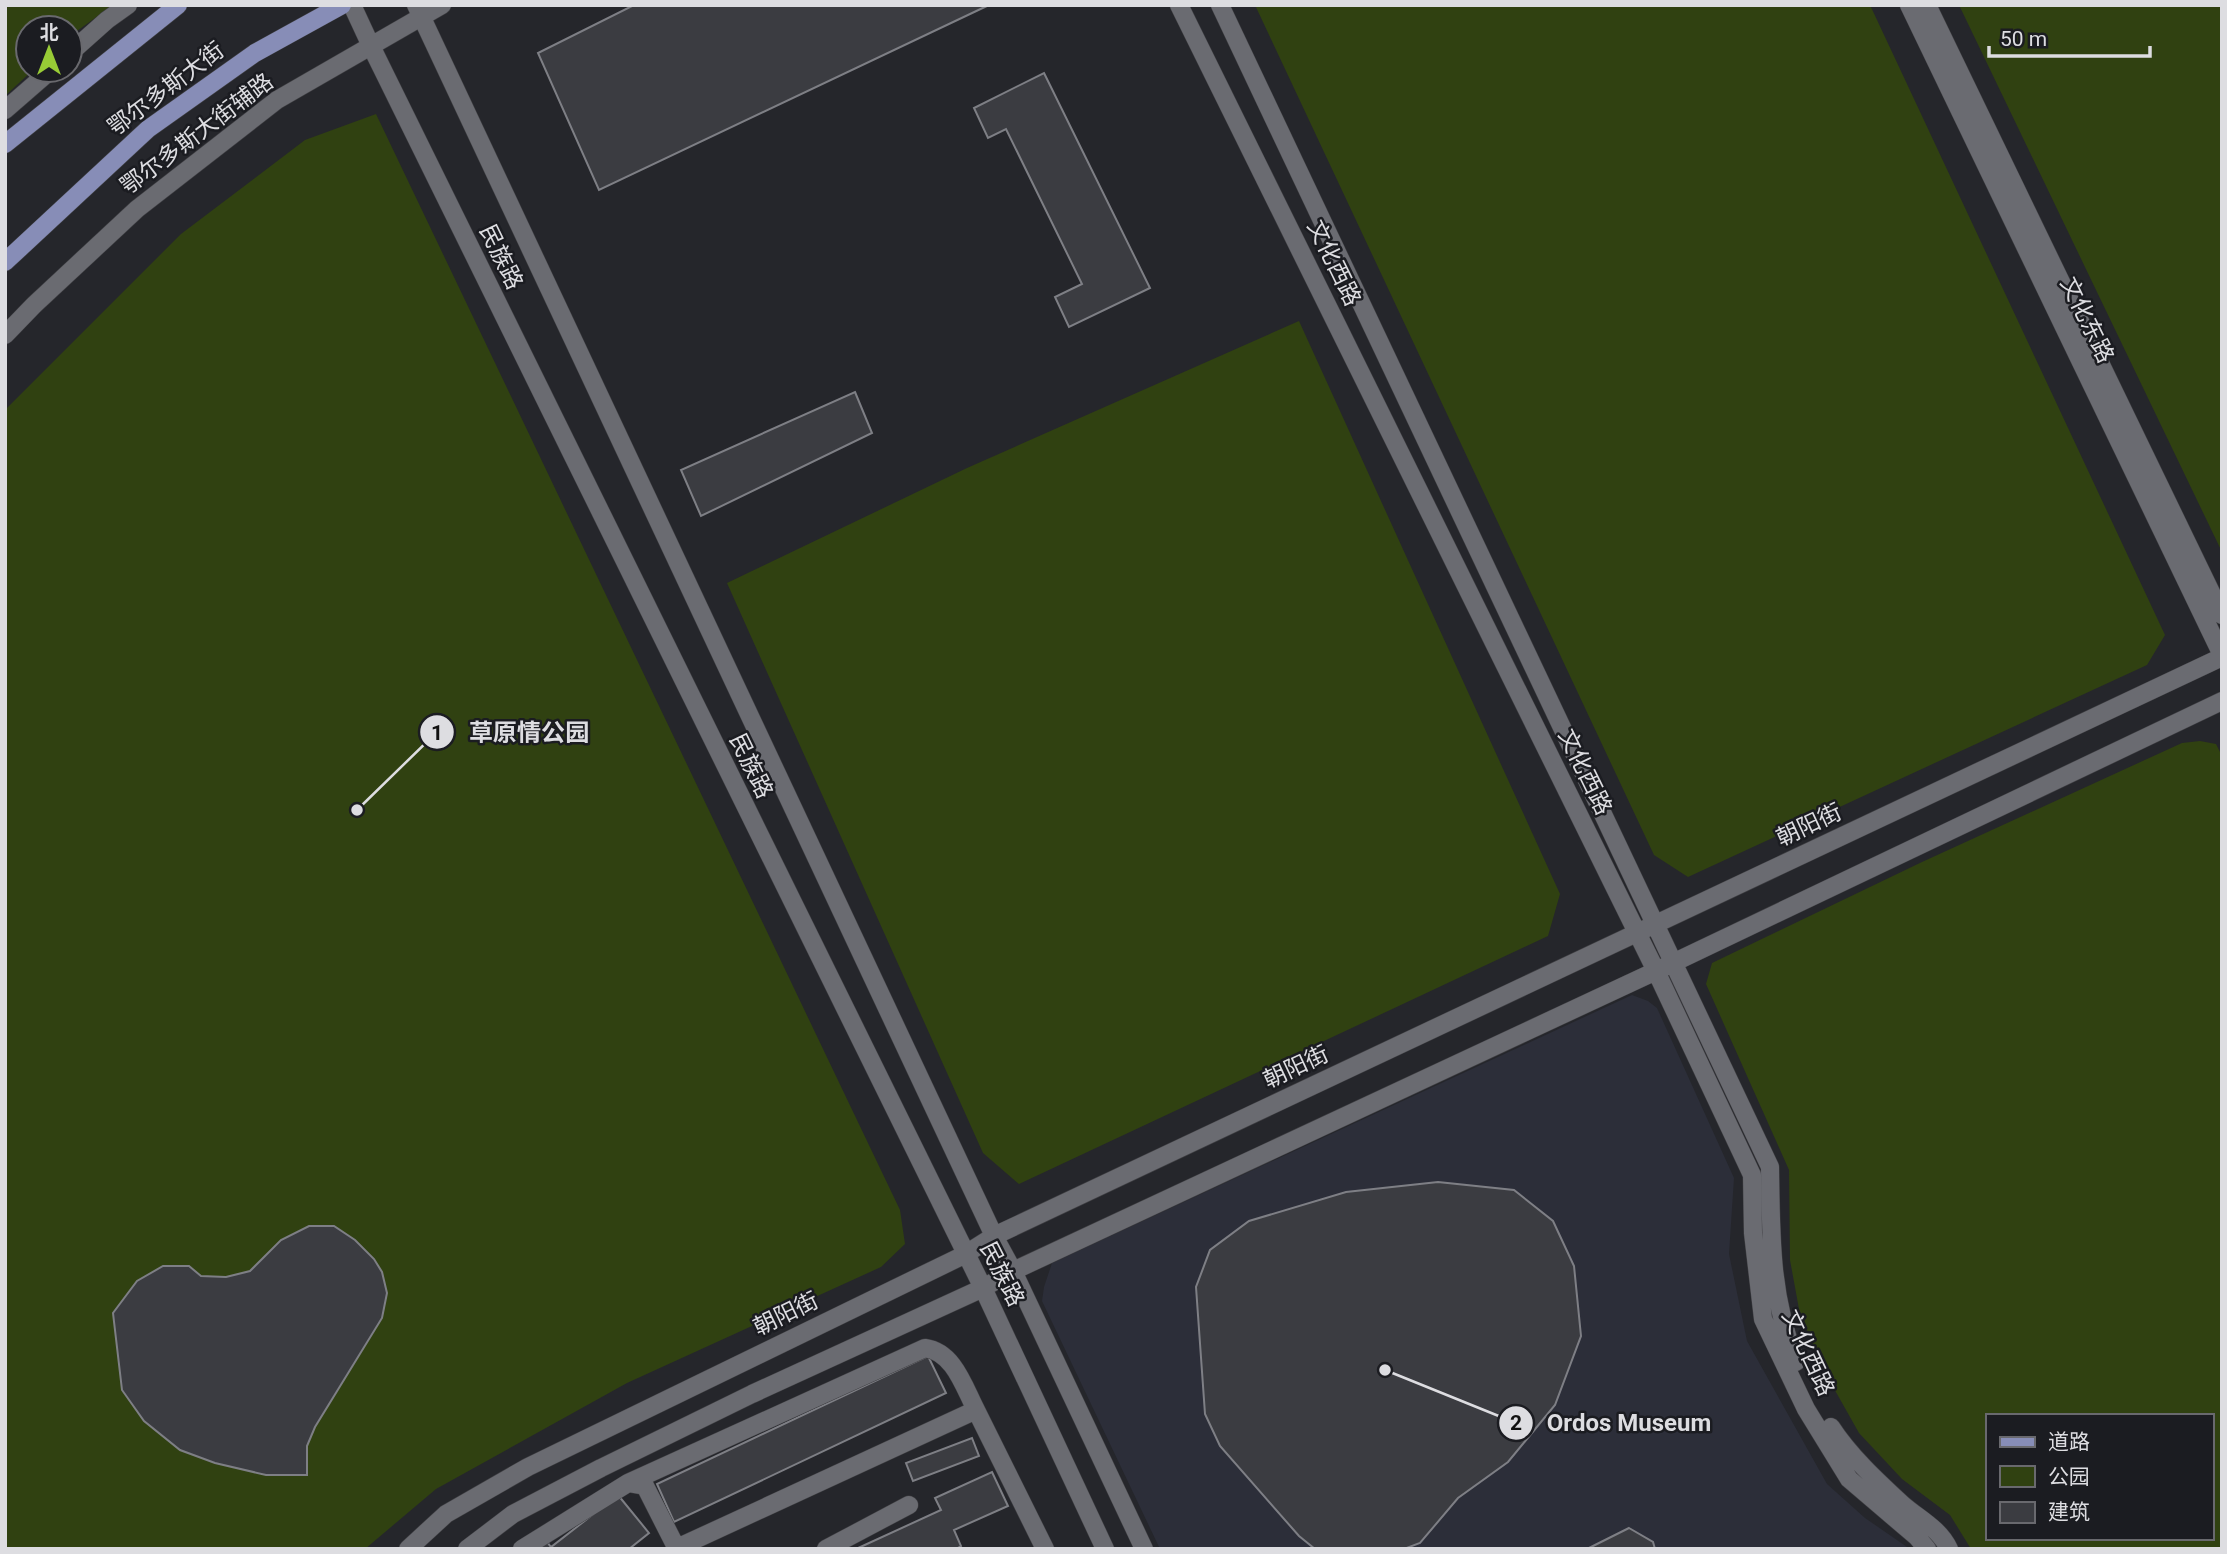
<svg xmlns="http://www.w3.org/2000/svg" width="2227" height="1554" font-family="Roboto,'Noto Sans SC',sans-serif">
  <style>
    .built { fill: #2c2e39 }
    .green { fill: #304111; fill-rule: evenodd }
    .building { fill: #3b3c41; stroke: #7e7f85; stroke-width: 2 }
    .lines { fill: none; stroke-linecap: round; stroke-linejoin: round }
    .minor-casing { stroke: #404044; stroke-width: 19 }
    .major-casing { stroke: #404044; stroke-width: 19 }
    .minor { stroke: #6a6b71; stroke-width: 18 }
    .major { stroke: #878db7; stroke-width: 18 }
    .labels { text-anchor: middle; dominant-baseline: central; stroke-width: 5; stroke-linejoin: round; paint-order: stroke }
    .street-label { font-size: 23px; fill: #dddde1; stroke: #1b1c21 }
    .leader { fill: none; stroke: #dddde1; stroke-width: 2.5 }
    .callout-dot { fill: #dddde1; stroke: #1b1c21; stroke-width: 2.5 }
    .mark-label { font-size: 21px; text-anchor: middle; font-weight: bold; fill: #111 }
    .callout-label { font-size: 24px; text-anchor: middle; font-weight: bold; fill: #dddde1; stroke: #1b1c21; stroke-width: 5; stroke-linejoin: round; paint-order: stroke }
  </style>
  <rect width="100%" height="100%" fill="#25262b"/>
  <path class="built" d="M1632 995 1648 1001 1657 1008 1734 1178 1729 1254 1747 1341 1827 1484 1865 1518 1910 1549H1160L1042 1301 1044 1287 1052 1263Z"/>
  <path class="green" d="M5 5H113L70 36V28H28V70H33L5 96Z
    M1255 5H1870L2165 635 2147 665 1688 877 1654 855Z
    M1959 5H2222V552Z
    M376 114 900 1210 905 1244 881 1267 627 1383 436 1489 365 1549H5V410L181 234 305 140Z
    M1299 321 1560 894 1548 936 1019 1184 983 1153 727 583 967 468Z
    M2200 741 2216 744 2222 756V1549H1971L1950 1515 1902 1479 1859 1433 1819 1362 1799 1309 1790 1260 1789 1170 1706 984 1712 963 1922 862 2182 743ZM1987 1416H2211V1538H1987Z"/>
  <path class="building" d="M634 5H989L599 190 538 53Z
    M1044 73 1150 288 1069 327 1055 297 1082 284 1006 129 988 138 974 108Z
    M855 392 872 433 701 516 681 470Z
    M1438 1182 1514 1190 1553 1221 1574 1266 1581 1336 1555 1405 1508 1462 1458 1498 1420 1543 1404 1549H1315L1299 1536 1220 1446 1205 1414 1196 1287 1210 1250 1249 1221 1346 1192Z
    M309 1226H334L355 1240 374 1259 382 1272 387 1293 382 1318 315 1427 307 1446V1475H266L215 1463 180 1450 144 1421 122 1390 113 1313 137 1281 163 1266H189L201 1276 226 1277 250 1271 281 1240Z
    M928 1356 946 1393 674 1522 657 1484Z
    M972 1438 979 1456 913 1481 906 1463Z
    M992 1472 1008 1506 954 1530 961 1546 956 1549H856L941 1510 935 1498Z
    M618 1495 649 1533 629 1549H538L547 1542 551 1547Z
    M1629 1528 1653 1542 1655 1549H1587Z"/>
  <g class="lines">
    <g class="minor-casing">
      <path id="minor" d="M352 5 371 46 983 1288 1105 1549
        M416 5 994 1236 1013 1271 1144 1549
        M1179 5 1656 971 1752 1175 1753 1233 1763 1319 1806 1409 1849 1479 1917 1537 1927 1549
        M1220 5 1770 1167C1771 1237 1770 1296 1796 1362
        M1909 5 2222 655
        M1927 5 2222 615
        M70 53 107 20 128 5
        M5 110 51 70
        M5 335 34 305 137 209 277 100 442 5
        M976 1410 1045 1549
        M1831 1427C1849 1455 1877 1481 1902 1504 1919 1519 1939 1528 1949 1549
        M628 1483 925 1348C954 1352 964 1387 976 1410L677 1548
        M408 1549 446 1514 528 1467 964 1255 994 1236 2222 657
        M467 1549 513 1514 601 1468 752 1394 983 1288 1013 1271 1656 971 2222 701
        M522 1549 628 1483 645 1486 677 1549
        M826 1549 909 1505"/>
    </g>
    <g class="major-casing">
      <path id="major" d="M5 144 178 5
        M5 262 148 129 255 53 342 5"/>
    </g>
    <use href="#minor" class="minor"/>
    <use href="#major" class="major"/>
  </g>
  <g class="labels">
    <g class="street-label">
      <text transform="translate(166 89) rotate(-37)">鄂尔多斯大街</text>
      <text transform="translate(197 134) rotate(-37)">鄂尔多斯大街辅路</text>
      <text transform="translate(501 257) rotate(64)">民族路</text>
      <text transform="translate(1334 263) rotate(64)">文化西路</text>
      <text transform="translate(2087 320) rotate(64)">文化东路</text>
      <text transform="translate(751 766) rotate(64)">民族路</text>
      <text transform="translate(1585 772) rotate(64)">文化西路</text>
      <text transform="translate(1809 825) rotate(-25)">朝阳街</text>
      <text transform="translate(1296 1067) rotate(-25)">朝阳街</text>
      <text transform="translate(1002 1274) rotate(63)">民族路</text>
      <text transform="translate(786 1314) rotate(-26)">朝阳街</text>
      <text transform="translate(1808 1353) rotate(65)">文化西路</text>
    </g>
  </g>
  <path class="leader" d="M357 810L437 732M1385 1370L1516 1423"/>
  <g class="callout-dot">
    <circle cx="357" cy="810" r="7"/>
    <circle cx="1385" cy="1370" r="7"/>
    <circle cx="437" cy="732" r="18"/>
    <circle cx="1516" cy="1423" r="18"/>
  </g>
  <g class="mark-label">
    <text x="437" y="740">1</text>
    <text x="1516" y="1430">2</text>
  </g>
  <g class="callout-label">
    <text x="529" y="741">草原情公园</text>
    <text x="1629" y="1431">Ordos Museum</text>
  </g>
  <rect width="2227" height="1554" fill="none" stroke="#dddde1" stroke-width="14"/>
  <rect x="1986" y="1414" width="228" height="126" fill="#1b1c21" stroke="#69696e" stroke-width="2"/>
  <rect x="2000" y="1437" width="35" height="10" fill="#878db7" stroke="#69696e" stroke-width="2"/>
  <text x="2048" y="1449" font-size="21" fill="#dddde1">道路</text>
  <rect x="2000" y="1466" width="35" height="21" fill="#304111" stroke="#69696e" stroke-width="2"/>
  <text x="2048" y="1484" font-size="21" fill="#dddde1">公园</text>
  <rect x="2000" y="1502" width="35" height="21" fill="#3b3c41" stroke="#69696e" stroke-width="2"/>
  <text x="2048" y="1519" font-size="21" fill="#dddde1">建筑</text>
  <g transform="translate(49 49)"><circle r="33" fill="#1b1c21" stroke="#69696e" stroke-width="2"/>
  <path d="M0-5L12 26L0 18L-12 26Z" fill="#98cb36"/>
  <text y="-10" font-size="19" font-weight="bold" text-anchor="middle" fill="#dddde1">北</text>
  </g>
  <path d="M1989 46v10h161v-10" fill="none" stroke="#dddde1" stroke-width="3.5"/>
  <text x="2000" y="46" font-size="21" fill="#dddde1" stroke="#1b1c21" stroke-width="5" paint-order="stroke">50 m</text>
</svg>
